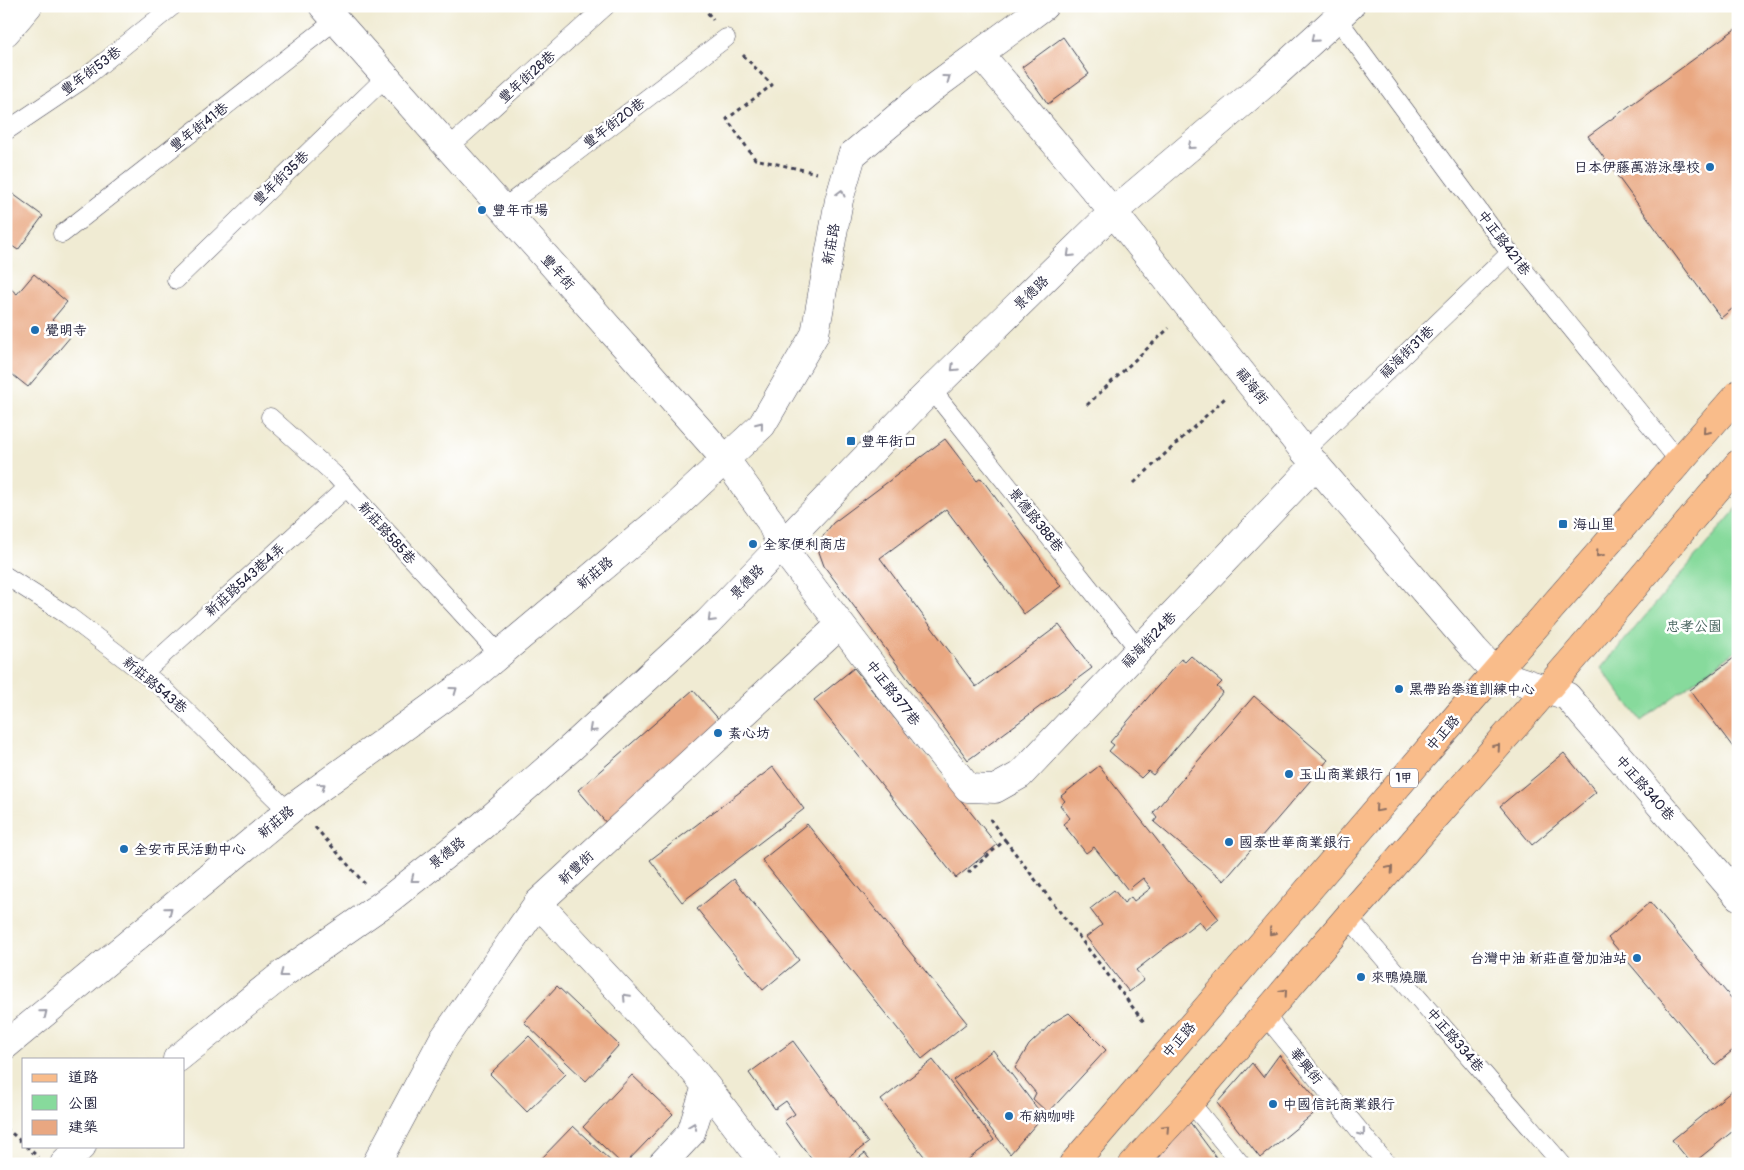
<svg xmlns="http://www.w3.org/2000/svg" width="1744" height="1170" font-family="Pangolin,'LXGW WenKai TC',sans-serif">
  <style>
    .green { fill: #87da9c; stroke: #547e6c }
    .building { fill: #e9a781 }
    .lines { fill: none; stroke-linecap: round; stroke-linejoin: round }
    .lane-casing { stroke: #414052; stroke-width: 19 }
    .street-casing { stroke: #414052; stroke-width: 29 }
    .primary-casing { stroke: #414052; stroke-width: 29 }
    .path { stroke: #414052; stroke-width: 3; stroke-dasharray: 4 4; stroke-linecap: butt }
    .lane { stroke: #fff; stroke-width: 18 }
    .street { stroke: #fff; stroke-width: 28 }
    .primary { stroke: #f9bc8a; stroke-width: 28 }
    .oneway { stroke: #9c9ca7 }
    .oneway2 { stroke: #8e6f62 }
    .poi-dot { fill: #1f6fb2; stroke: #fff; stroke-width: 2 }
    .labels { text-anchor: middle; dominant-baseline: central; stroke-width: 5; stroke-linejoin: round; paint-order: stroke }
    .shield { fill: #fff; stroke: #646476; stroke-width: 1 }
    .shield-label { font-size: 12px; font-weight: bold; fill: #22223b }
    .street-label { font-size: 14px; fill: #22223b; stroke: #fff }
    .poi-label { font-size: 14px; fill: #22223b; stroke: #fff; text-anchor: start }
    .park-label { font-size: 14px; fill: #45625d; stroke: #fff }
  </style>
  <rect width="100%" height="100%" fill="#fff"/>
  <filter id="ink" filterUnits="userSpaceOnUse"><feTurbulence type="fractalNoise" baseFrequency=".02" numOctaves="2"/><feDisplacementMap in="SourceGraphic" scale="10" xChannelSelector="R" yChannelSelector="G"/><feConvolveMatrix kernelMatrix="1 2 1 2 8 2 1 2 1" color-interpolation-filters="sRGB"/></filter>
  <filter id="wash" filterUnits="userSpaceOnUse"><feTurbulence type="fractalNoise" baseFrequency=".0096" numOctaves="4" result="noise"/><feDisplacementMap in="SourceGraphic" scale="20" xChannelSelector="R" yChannelSelector="G"/><feGaussianBlur stdDeviation="1.12" result="paint"/><feColorMatrix in="noise" values="0 0 0 0 0 0 0 0 0 0 0 0 0 0 0 0 0 1.4 0 .05"/><feComposite in="paint" operator="in"/></filter>
  <g filter="url(#wash)">
    <rect width="100%" height="100%" fill="#f0ebd3"/>
    <path class="green" d="M1738 507V649L1641 721 1601 668Z"/>
    <g id="blocks">
      <path class="building" d="M1738 27V304L1721 318 1588 136Z
        M1063 37 1089 74 1048 104 1022 67Z
        M6 189 43 216 18 250 6 242Z
        M34 274 67 302 52 320 71 336 28 387 8 371 6 374V285L17 294Z
        M945 439 977 481 981 478 1061 586 1024 614 946 509 880 558 976 687 1059 625 1092 668 968 760 824 566 819 552 823 536 833 523Z
        M1738 655V754L1690 690Z
        M1191 656 1222 682 1217 687 1223 692 1153 775 1148 771 1141 778 1109 751 1114 745 1110 742 1181 659 1185 662Z
        M854 668 997 845 956 878 814 700Z
        M693 690 723 724 608 825 578 790Z
        M1254 696 1328 760 1224 881 1154 822 1157 818 1153 813Z
        M1564 753 1596 792 1532 845 1500 806Z
        M1099 766 1219 919 1206 930 1199 921 1136 970 1144 980 1129 992 1086 937 1102 925 1090 909 1114 890 1124 903 1131 897 1134 901 1151 888 1143 878 1128 890 1094 847 1086 853 1063 824 1070 818 1060 805 1065 801 1061 796Z
        M773 767 804 809 682 902 650 860Z
        M807 824 967 1023 922 1059 762 860Z
        M734 879 799 960 763 990 697 909Z
        M1650 902 1738 1006V1046L1715 1065 1608 938Z
        M557 986 619 1045 586 1081 524 1022Z
        M1069 1013 1106 1050 1048 1113 1033 1099 1036 1093 1015 1068 1029 1045 1052 1023Z
        M529 1036 566 1074 527 1112 490 1074Z
        M793 1041 868 1143 840 1164H815L784 1121 795 1114 786 1101 775 1109 749 1073Z
        M993 1050 1043 1116 1010 1154 953 1080Z
        M1279 1055 1323 1106 1260 1158 1217 1103 1252 1063 1263 1077Z
        M933 1060 994 1140 962 1164H930L881 1100Z
        M632 1075 673 1114 625 1164H622L583 1127Z
        M1738 1086V1127L1692 1164 1672 1140Z
        M1189 1121 1221 1164H1154Z
        M573 1126 614 1164H544L540 1160Z
        M865 1153 873 1164H851Z"/>
    </g>
  </g>
  <g filter="url(#ink)">
    <use href="#blocks" fill-opacity="0" stroke="#414052" stroke-width="1"/>
    <g class="lines">
      <g class="lane-casing">
        <path id="lane" d="M1337 18 1510 253 1679 461
          M6 131 82 80 173 6
          M448 148 606 6
          M502 209 726 38
          M62 234 336 20
          M176 280 386 77
          M932 390 1139 650
          M270 417 335 475 499 654
          M1304 451 1510 253
          M6 576 67 615 163 688 289 812
          M143 673 346 488
          M1348 917 1562 1164
          M1264 1014 1387 1164
          M1190 1102 1241 1164"/>
      </g>
      <g class="street-casing">
        <path id="street" d="M323 6 726 460 770 521 781 546 888 687 968 788 995 789 1020 775 1316 464
          M6 32 28 6
          M980 54 1113 212 1304 451 1475 650 1496 673 1567 696 1738 896
          M538 903 694 1071 706 1086 691 1133 662 1164
          M6 1045 296 805 465 683 669 512 762 425 815 334 839 200 852 155 930 90 1044 6
          M177 1059 284 973 383 904 482 826 572 747 708 622 918 403 1113 212 1268 81 1350 6
          M706 1086 765 1164
          M64 1164 82 1146
          M376 1164 442 1041 538 903 840 625"/>
      </g>
      <g class="primary-casing">
        <path id="primary" d="M1073 1164 1472 699 1738 394
          M1133 1164 1190 1102 1348 917 1574 658 1738 464"/>
      </g>
      <path class="path" d="M703 6 713 20
        M743 55 772 85 727 119 755 159 817 173
        M1087 405 1169 328
        M1134 483 1225 398
        M315 827 364 883
        M1005 840 1144 1022
        M968 873 1005 840 990 819
        M6 1128 24 1144
        M26 1146 38 1157"/>
      <use href="#lane" class="lane"/>
      <use href="#street" class="street"/>
      <use href="#primary" class="primary"/>
    </g>
    <defs><path id="oneway-chevron" d="M-2-3.5L2.5 0L-2 3.5" fill="none" stroke-width="1.6" stroke-linecap="round" stroke-linejoin="round" transform="scale(1.25)"/></defs>
    <g class="oneway">
      <use href="#oneway-chevron" transform="translate(1314 39) rotate(138)"/>
      <use href="#oneway-chevron" transform="translate(947 78) rotate(-36)"/>
      <use href="#oneway-chevron" transform="translate(1191 146) rotate(140)"/>
      <use href="#oneway-chevron" transform="translate(841 193) rotate(-75)"/>
      <use href="#oneway-chevron" transform="translate(1070 254) rotate(136)"/>
      <use href="#oneway-chevron" transform="translate(954 368) rotate(136)"/>
      <use href="#oneway-chevron" transform="translate(760 425) rotate(-51)"/>
      <use href="#oneway-chevron" transform="translate(711 619) rotate(135)"/>
      <use href="#oneway-chevron" transform="translate(454 690) rotate(-36)"/>
      <use href="#oneway-chevron" transform="translate(592 729) rotate(137)"/>
      <use href="#oneway-chevron" transform="translate(322 786) rotate(-36)"/>
      <use href="#oneway-chevron" transform="translate(414 879) rotate(142)"/>
      <use href="#oneway-chevron" transform="translate(169 910) rotate(-39)"/>
      <use href="#oneway-chevron" transform="translate(283 974) rotate(143)"/>
      <use href="#oneway-chevron" transform="translate(626 997) rotate(-133)"/>
      <use href="#oneway-chevron" transform="translate(44 1013) rotate(-39)"/>
      <use href="#oneway-chevron" transform="translate(693 1126) rotate(-69)"/>
      <use href="#oneway-chevron" transform="translate(1362 1133) rotate(51)"/>
    </g>
    <g class="oneway2">
      <use href="#oneway-chevron" transform="translate(1706 431) rotate(131)"/>
      <use href="#oneway-chevron" transform="translate(1599 554) rotate(131)"/>
      <use href="#oneway-chevron" transform="translate(1497 747) rotate(-49)"/>
      <use href="#oneway-chevron" transform="translate(1378 809) rotate(131)"/>
      <use href="#oneway-chevron" transform="translate(1390 869) rotate(-49)"/>
      <use href="#oneway-chevron" transform="translate(1272 932) rotate(131)"/>
      <use href="#oneway-chevron" transform="translate(1284 992) rotate(-49)"/>
      <use href="#oneway-chevron" transform="translate(1166 1128) rotate(-47)"/>
    </g>
  </g>
  <g class="poi-dot">
    <circle cx="1710" cy="167" r="5"/>
    <circle cx="482" cy="210" r="5"/>
    <circle cx="35" cy="330" r="5"/>
    <rect x="846" y="436" width="10" height="10" rx="2.5"/>
    <rect x="1558" y="519" width="10" height="10" rx="2.5"/>
    <circle cx="753" cy="544" r="5"/>
    <circle cx="1399" cy="689" r="5"/>
    <circle cx="718" cy="733" r="5"/>
    <circle cx="1289" cy="774" r="5"/>
    <circle cx="1229" cy="842" r="5"/>
    <circle cx="124" cy="849" r="5"/>
    <circle cx="1637" cy="958" r="5"/>
    <circle cx="1361" cy="977" r="5"/>
    <circle cx="1273" cy="1104" r="5"/>
    <circle cx="1009" cy="1116" r="5"/>
  </g>
  <g class="labels">
    <rect class="shield" x="1390" y="768.5" width="28" height="19" rx="4"/>
    <g class="shield-label">
      <text x="1404" y="778">1甲</text>
    </g>
    <g class="street-label">
      <text transform="translate(91 71) rotate(-37)">豐年街53巷</text>
      <text transform="translate(527 77) rotate(-42)">豐年街28巷</text>
      <text transform="translate(614 123) rotate(-37)">豐年街20巷</text>
      <text transform="translate(199 127) rotate(-38)">豐年街41巷</text>
      <text transform="translate(281 178) rotate(-44)">豐年街35巷</text>
      <text transform="translate(1504 243) rotate(53)">中正路421巷</text>
      <text transform="translate(831 244) rotate(-80)">新莊路</text>
      <text transform="translate(558 272) rotate(48)">豐年街</text>
      <text transform="translate(1031 293) rotate(-44)">景德路</text>
      <text transform="translate(1407 352) rotate(-44)">福海街31巷</text>
      <text transform="translate(1252 386) rotate(51)">福海街</text>
      <text transform="translate(1036 520) rotate(51)">景德路388巷</text>
      <text transform="translate(387 533) rotate(48)">新莊路585巷</text>
      <text transform="translate(595 573) rotate(-40)">新莊路</text>
      <text transform="translate(245 580) rotate(-42)">新莊路543巷4弄</text>
      <text transform="translate(747 582) rotate(-46)">景德路</text>
      <text transform="translate(1149 640) rotate(-46)">福海街24巷</text>
      <text transform="translate(155 685) rotate(40)">新莊路543巷</text>
      <text transform="translate(893 693) rotate(52)">中正路377巷</text>
      <text transform="translate(1443 733) rotate(-49)">中正路</text>
      <text transform="translate(1645 788) rotate(49)">中正路340巷</text>
      <text transform="translate(276 822) rotate(-40)">新莊路</text>
      <text transform="translate(447 853) rotate(-38)">景德路</text>
      <text transform="translate(576 868) rotate(-43)">新豐街</text>
      <text transform="translate(1179 1040) rotate(-49)">中正路</text>
      <text transform="translate(1455 1040) rotate(49)">中正路334巷</text>
      <text transform="translate(1306 1066) rotate(51)">華興街</text>
    </g>
    <g class="poi-label">
      <text x="1700" y="167" text-anchor="end">日本伊藤萬游泳學校</text>
      <text x="492" y="210">豐年市場</text>
      <text x="45" y="330">覺明寺</text>
      <text x="861" y="441">豐年街口</text>
      <text x="1573" y="524">海山里</text>
      <text x="763" y="544">全家便利商店</text>
      <text x="1409" y="689">黑帶跆拳道訓練中心</text>
      <text x="728" y="733">素心坊</text>
      <text x="1299" y="774">玉山商業銀行</text>
      <text x="1239" y="842">國泰世華商業銀行</text>
      <text x="134" y="849">全安市民活動中心</text>
      <text x="1627" y="958" text-anchor="end">台灣中油 新莊直營加油站</text>
      <text x="1371" y="977">來鴨燒臘</text>
      <text x="1283" y="1104">中國信託商業銀行</text>
      <text x="1019" y="1116">布納咖啡</text>
    </g>
    <g class="park-label">
      <text x="1694" y="626">忠孝公園</text>
    </g>
  </g>
  <rect width="1744" height="1170" fill="none" stroke="#fff" stroke-width="25"/>
  <rect x="22" y="1058" width="162" height="90" fill="#ffffff" stroke="#a7a7b1"/>
  <rect x="32" y="1074" width="25" height="8" fill="#f9bc8a" stroke="#a7a7b1"/>
  <text x="68" y="1082" font-size="15" fill="#22223b">道路</text>
  <rect x="32" y="1095" width="25" height="15" fill="#87da9c" stroke="#a7a7b1"/>
  <text x="68" y="1108" font-size="15" fill="#22223b">公園</text>
  <rect x="32" y="1120" width="25" height="15" fill="#e9a781" stroke="#a7a7b1"/>
  <text x="68" y="1132" font-size="15" fill="#22223b">建築</text>
</svg>
